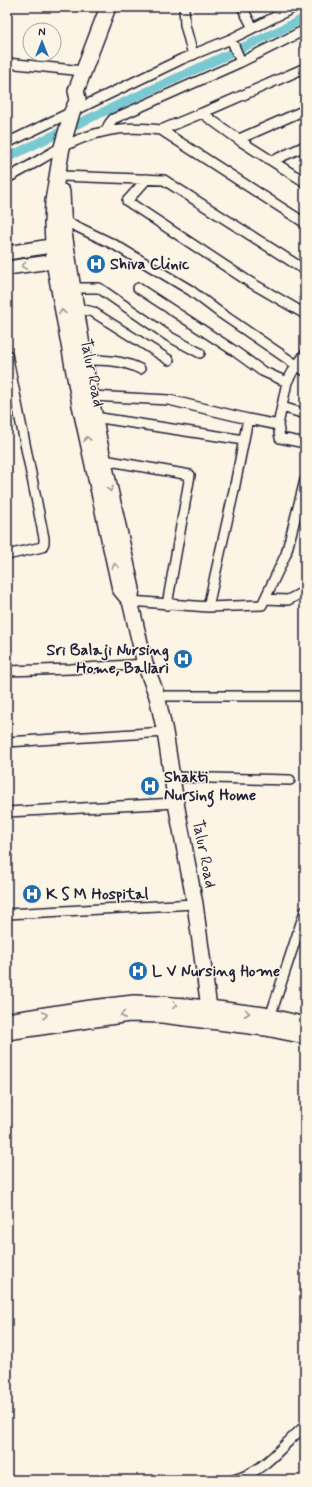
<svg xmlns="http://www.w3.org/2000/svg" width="312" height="1487" font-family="Mynerve,sans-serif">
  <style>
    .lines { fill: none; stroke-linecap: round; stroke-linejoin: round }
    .canal { stroke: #79c9d2; stroke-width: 9 }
    .street-casing { stroke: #22223b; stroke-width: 12 }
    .secondary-casing { stroke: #22223b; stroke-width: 16 }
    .primary-casing { stroke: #22223b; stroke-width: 18 }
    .street { stroke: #fcf5e5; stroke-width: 9 }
    .secondary { stroke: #fcf5e5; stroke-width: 13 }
    .primary { stroke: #fcf5e5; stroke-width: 15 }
    .oneway { stroke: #9a9698 }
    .labels { text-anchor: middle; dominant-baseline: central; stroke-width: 3; stroke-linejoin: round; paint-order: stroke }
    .poi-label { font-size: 16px; font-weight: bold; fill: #22223b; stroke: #fcf5e5; text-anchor: start }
    .street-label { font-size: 16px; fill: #22223b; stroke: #fcf5e5 }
  </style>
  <rect width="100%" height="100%" fill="#fcf5e5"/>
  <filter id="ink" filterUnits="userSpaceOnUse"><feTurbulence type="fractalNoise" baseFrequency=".025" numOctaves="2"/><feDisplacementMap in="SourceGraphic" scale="8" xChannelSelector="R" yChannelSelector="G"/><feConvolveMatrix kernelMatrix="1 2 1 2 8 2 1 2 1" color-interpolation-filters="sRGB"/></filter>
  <g filter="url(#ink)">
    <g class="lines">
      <path class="canal" d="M7 158C105 109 206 66 305 18"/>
      <g class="street-casing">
        <path id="street" d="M184 7 185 25 193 55
          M242 7 253 28
          M231 39 241 62
          M7 63 83 71
          M305 68 202 113 242 142 305 182
          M161 130 202 113
          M106 131 109 124 113 119 241 62 305 30
          M239 139 305 110
          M7 143 182 59 231 39 295 7
          M272 161 305 146
          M62 176 164 180 305 270
          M7 178C26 169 42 158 60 148 67 144 74 142 80 139 109 128 131 126 161 130L305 223
          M147 179 127 201 248 281 305 314
          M63 220 115 245 190 290 219 312 305 371
          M73 288H99L170 337 200 353
          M138 288 233 350 262 371 287 382
          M76 308 93 312 169 360
          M7 354 44 538V543L42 547 7 555
          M84 360C104 360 122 360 140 369
          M91 396 169 400 248 419 233 495 208 607 130 601
          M282 407 305 414
          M94 417 244 440
          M248 419 278 425 280 438 305 443
          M278 425 287 382 293 371 305 354
          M104 460 190 475 167 605
          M265 599 288 600 305 591
          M208 607 262 605 286 554 305 480
          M7 671 71 669 145 664
          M157 696H305
          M7 742 165 732
          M172 777 290 780
          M7 812 176 803
          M7 914 195 904
          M270 1017 305 911
          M233 1480C265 1472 281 1446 305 1426"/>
      </g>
      <g class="secondary-casing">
        <path id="secondary" d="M7 253 63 244
          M7 268 64 260"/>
      </g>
      <g class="primary-casing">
        <path id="primary" d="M108 7 76 91 78 99 72 112 62 147 53 201 52 223 54 262 80 405 120 589 130 601 145 664 157 696 165 732 176 803 195 904 209 1008V1021
          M62 192 64 233 87 377 99 440 132 589 130 601
          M7 1021 91 1008 134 1003 160 1004 209 1008 264 1015 305 1025
          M7 1032 129 1014 162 1015 266 1028 305 1036"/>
      </g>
      <use href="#street" class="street"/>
      <use href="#secondary" class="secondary"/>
      <use href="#primary" class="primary"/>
    </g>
    <defs><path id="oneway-chevron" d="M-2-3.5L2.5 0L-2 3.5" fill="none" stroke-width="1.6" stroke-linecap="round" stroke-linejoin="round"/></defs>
    <g class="oneway">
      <use href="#oneway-chevron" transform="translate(24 266) rotate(172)"/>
      <use href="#oneway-chevron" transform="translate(62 312) rotate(-100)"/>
      <use href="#oneway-chevron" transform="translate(87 439) rotate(-102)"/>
      <use href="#oneway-chevron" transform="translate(110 489) rotate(78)"/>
      <use href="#oneway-chevron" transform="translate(115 566) rotate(-102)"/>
      <use href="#oneway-chevron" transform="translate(175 1005) rotate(5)"/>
      <use href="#oneway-chevron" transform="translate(247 1013) rotate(7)"/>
      <use href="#oneway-chevron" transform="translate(45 1015) rotate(-9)"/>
      <use href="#oneway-chevron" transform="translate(123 1015) rotate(173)"/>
    </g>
  </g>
  <defs>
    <g id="hospital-disc" transform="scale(1)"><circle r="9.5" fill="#1f6fb2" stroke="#fcf5e5"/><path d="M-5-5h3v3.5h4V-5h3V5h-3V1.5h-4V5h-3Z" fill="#fff"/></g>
  </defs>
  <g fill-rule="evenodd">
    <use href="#hospital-disc" x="96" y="264"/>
    <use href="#hospital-disc" x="183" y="659"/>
    <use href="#hospital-disc" x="150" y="786"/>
    <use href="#hospital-disc" x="32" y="894"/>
    <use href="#hospital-disc" x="138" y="971"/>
  </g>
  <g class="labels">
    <g class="poi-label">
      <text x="110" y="264">Shiva Clinic</text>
      <text x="169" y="650" text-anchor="end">Sri Balaji Nursing<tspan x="169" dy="18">Home, Ballari</tspan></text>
      <text x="164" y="777">Shakti<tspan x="164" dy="18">Nursing Home</tspan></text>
      <text x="46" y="894">K S M Hospital</text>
      <text x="152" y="971">L V Nursing Home</text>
    </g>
    <g class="street-label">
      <text transform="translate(92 373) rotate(79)">Talur Road</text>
      <text transform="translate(204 854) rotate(79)">Talur Road</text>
    </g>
  </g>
  <rect width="312" height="1487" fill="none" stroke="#fcf5e5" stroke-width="24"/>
  <rect x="12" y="12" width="288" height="1463" fill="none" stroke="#22223b" stroke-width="1.5" filter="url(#ink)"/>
  <g transform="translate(42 42)"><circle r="19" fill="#fcf5e5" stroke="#a5a1a1"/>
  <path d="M0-3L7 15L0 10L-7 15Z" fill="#1f6fb2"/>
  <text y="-6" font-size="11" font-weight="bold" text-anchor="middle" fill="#22223b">N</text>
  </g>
</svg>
